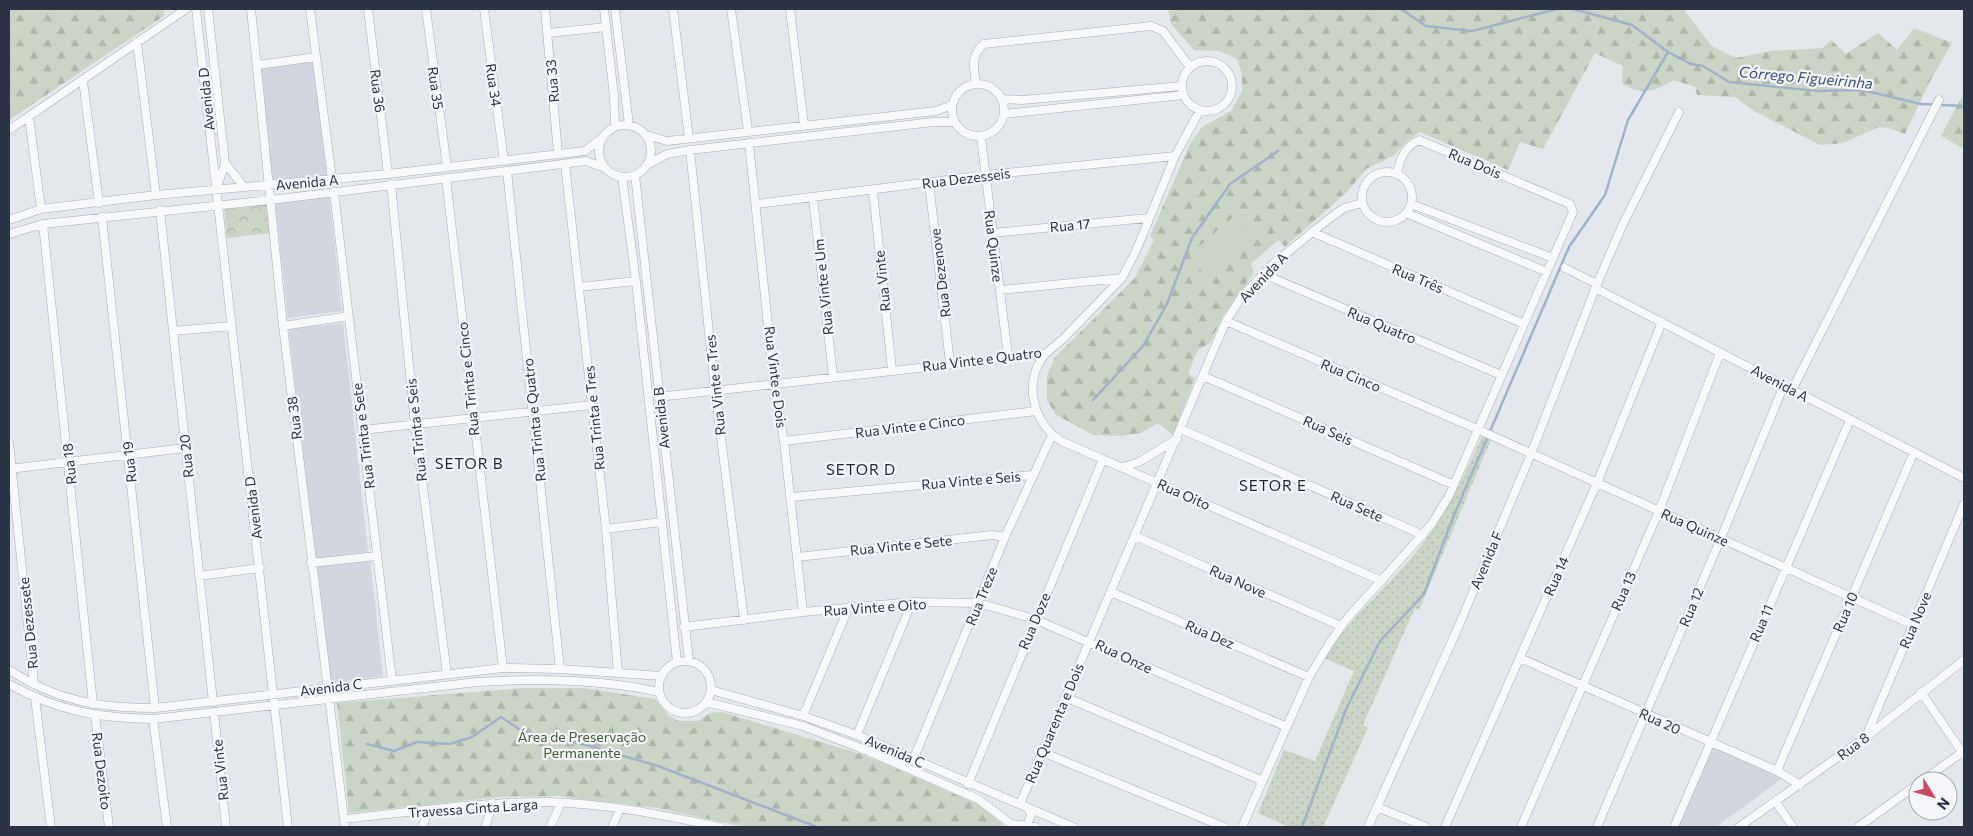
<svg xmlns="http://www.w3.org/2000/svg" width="1973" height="836" font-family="Commissioner,sans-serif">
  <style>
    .built { fill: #d2d6de }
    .grass { fill: url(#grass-dots) }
    .forest { fill: url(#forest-firs) }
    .park { fill: url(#park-crowns) }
    .pitch { fill: #c9d6c5 }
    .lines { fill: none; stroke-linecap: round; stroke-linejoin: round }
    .stream { stroke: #9fb4cc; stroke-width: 2.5 }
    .minor-casing { stroke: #a9aeb7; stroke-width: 9 }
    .minor { stroke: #f7f8fa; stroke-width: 8 }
    .labels { text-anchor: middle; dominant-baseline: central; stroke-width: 4.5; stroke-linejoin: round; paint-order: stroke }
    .street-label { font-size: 14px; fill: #2b3445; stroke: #f4f6f9 }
    .park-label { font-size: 14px; fill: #3f6138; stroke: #f4f6f9 }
    .water-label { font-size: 15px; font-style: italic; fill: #34527a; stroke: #f4f6f9 }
    .neighbourhood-label { font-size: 15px; letter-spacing: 1px; fill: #1d2536; stroke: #f4f6f9 }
  </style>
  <defs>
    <pattern id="grass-dots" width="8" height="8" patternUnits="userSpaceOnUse" patternTransform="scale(1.25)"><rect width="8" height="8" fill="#c9d6c5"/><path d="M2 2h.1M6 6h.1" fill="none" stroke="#adb8ab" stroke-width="1.8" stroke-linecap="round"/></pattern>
    <pattern id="forest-firs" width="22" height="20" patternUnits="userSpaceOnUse" patternTransform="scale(1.25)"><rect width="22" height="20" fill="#c9d6c5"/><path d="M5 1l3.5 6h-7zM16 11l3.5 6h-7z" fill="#adb8ab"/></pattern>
    <pattern id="park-crowns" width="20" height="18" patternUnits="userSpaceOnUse" patternTransform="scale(1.25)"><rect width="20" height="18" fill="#c9d6c5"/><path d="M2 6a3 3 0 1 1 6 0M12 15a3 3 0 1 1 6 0" fill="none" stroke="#adb8ab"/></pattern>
  </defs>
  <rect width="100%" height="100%" fill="#e4e7ec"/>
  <path class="built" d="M313 59 327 176 273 183 259 66Z
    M329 194 342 311 288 318 275 201Z
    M343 323 368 552 314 559 289 329Z
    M370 559 383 676 329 683 316 566Z
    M1712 745 1784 777 1716 827H1677Z"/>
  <path class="grass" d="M1482 436 1491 440 1419 610 1415 608 1363 725 1368 728 1323 827H1289L1258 813 1284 750 1315 761 1354 671 1324 658C1346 623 1377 597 1404 566 1442 524 1460 486 1482 436Z"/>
  <path class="forest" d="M9 9H164V16L9 120Z
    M1168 9H1683L1712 46 1736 58 1771 51 1823 48 1831 40 1846 54 1878 33 1897 50 1914 28 1952 43 1929 83 1905 134 1889 128 1879 127 1843 143 1820 145 1754 111 1735 97 1697 95 1695 87 1674 80C1653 92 1643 96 1622 83L1623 66 1595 53 1543 149 1520 142 1508 170 1420 132 1407 141 1393 156 1366 169 1348 191 1285 247 1278 240 1251 264 1254 273 1224 314 1210 343 1198 350 1188 374 1195 378 1173 435 1158 423 1141 433 1120 436 1093 435 1055 414 1047 400V377L1054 358 1135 278 1154 240 1150 236 1190 144 1202 127 1231 111 1242 91V74L1237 59 1219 51 1194 50 1171 24Z
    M1964 93V149L1941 136Z
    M524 688H583L655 699 668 715 678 721H698L710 713 722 712 867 756 982 806 1005 827H745L657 808 558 796 500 797 349 813 337 703Z"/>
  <path class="park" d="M269 205 272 233 227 238 224 209Z"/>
  <path class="pitch" d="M1234 216 1253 238 1207 277 1189 255Z"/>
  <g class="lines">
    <path class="stream" d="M1401 9 1426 26 1472 31 1557 9
      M1573 9 1632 25 1668 52 1691 64 1703 66 1729 82 1818 91 1862 90 1921 104 1964 106
      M1093 400 1143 346 1167 304 1192 238 1230 184 1278 151
      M367 744 394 751 417 742 450 744 472 737 501 717 522 731 547 740 579 743 658 766 817 827
      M1302 827 1346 709 1380 641 1424 594 1452 520 1569 247 1605 195 1628 120 1668 52"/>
    <g class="minor-casing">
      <path id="minor" d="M196 9 288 827
        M208 9 225 163 218 184
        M251 9 283 326 345 827
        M310 9 332 179
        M368 9 388 174
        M426 9 447 167
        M484 9 504 161
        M545 9 558 153
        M604 9 614 96 615 126
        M615 9 629 125
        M673 9 689 138
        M731 9 748 131
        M790 9 804 125
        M548 33 606 27
        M137 42 156 195
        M1182 86a25 25 0 1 1 50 0a25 25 0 1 1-50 0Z
        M258 65 316 57
        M83 81 99 203
        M952 110a26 26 0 1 1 52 0a26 26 0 1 1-52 0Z
        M976 84C974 68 970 55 984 44L1151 26 1163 31 1190 67
        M1002 99 1022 100 1182 86
        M1004 114 1183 95
        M29 117 41 209
        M599 151a26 26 0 1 1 52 0a26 26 0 1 1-52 0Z
        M9 130 186 9
        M646 135 667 141 936 111 952 105
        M981 137 1008 356
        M749 143 774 383 784 441 803 612
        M690 150 715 390 744 620
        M225 163 244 187
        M565 164 606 529 618 673
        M647 165 667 154 690 150 933 122H954
        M507 171 560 669
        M1362 197a25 25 0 1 1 50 0a25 25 0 1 1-50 0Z
        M635 175 689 661
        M622 177 636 281 677 662
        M446 178 503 668
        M929 183 950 363
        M391 184 415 425 447 674
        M873 191 892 370
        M334 192 392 680
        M813 198 833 376
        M757 204 986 175 1175 156
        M1411 204 1553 258
        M160 210 213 702
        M1406 213 1547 272
        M102 217 155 708
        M9 220 41 209 156 195 388 174 585 151 602 138
        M43 224 93 704
        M1312 232 1524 324
        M993 233 1148 218
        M9 234 43 224 271 200 586 161 605 168
        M1565 268 1597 284
        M1263 274 1501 375
        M579 287 636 281
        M1595 288 1964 478
        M1000 290 1122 278
        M1226 321 1477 429 1913 625
        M283 326 349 316
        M173 331 231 326
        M1045 354C1023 381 1032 422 1061 441L1382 581
        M1203 376 1454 485
        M1792 390 1939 100
        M658 397 1045 354 1063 339 1122 278 1136 251 1175 156 1200 110
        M1181 429 1423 535
        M363 430 592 405
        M784 441 1036 411
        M9 443 34 684
        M1123 467 1139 462 1177 439
        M9 469 185 448
        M791 497 1032 475
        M606 529 661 522
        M1135 536 1341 626
        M798 557 992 535 1005 537
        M311 563 377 556
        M199 576 260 568
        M1111 592 1309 677
        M684 627 803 612 912 602 979 603 1034 619 1287 727
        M1520 658 1777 771 1800 785
        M659 687a26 26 0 1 1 52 0a26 26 0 1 1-52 0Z
        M9 670C57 701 99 708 155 708L503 668 560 669 662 676
        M9 684C57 711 99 718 153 719L477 682C538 678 600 679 659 692
        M711 690 803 716 857 735 1073 827
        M1921 692 1964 755
        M1065 697 1263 781
        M35 698 51 827
        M706 702 803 726 868 751 978 799 1011 824 1036 827
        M214 712 226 827
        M95 715 109 827
        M803 716 848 609
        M153 719 167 827
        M1867 734 1964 504
        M857 735 912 602
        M1042 752 1224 827
        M914 758 1005 537 1052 435
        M1777 771 1914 452
        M1922 781 1964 751
        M968 784 1103 459
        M1775 801 1793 827
        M1020 804 1226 321 1243 295 1272 265 1326 221 1344 208 1362 203
        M1377 807 1426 827
        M344 819C411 812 478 802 546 802 604 803 663 815 720 827
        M422 827 429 810
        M485 827 493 803
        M550 827 561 803
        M612 827 620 809
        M1026 827 1031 815 1028 808
        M1242 827 1309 677 1329 644 1345 621 1431 525 1449 496 1573 212 1570 204 1419 140C1404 147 1400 159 1397 174
        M1368 827 1457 630 1531 454 1597 284 1623 224 1679 112
        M1445 827 1597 483 1662 322
        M1521 827 1659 511 1720 353
        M1597 827 1721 538 1784 385
        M1674 827 1850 420
        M1739 827 1866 737 1964 660
        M1858 827 1918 784"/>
    </g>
    <use href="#minor" class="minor"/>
  </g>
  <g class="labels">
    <g class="street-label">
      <text transform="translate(552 81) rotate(-95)">Rua 33</text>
      <text transform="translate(494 85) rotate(82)">Rua 34</text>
      <text transform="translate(436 88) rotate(82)">Rua 35</text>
      <text transform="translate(378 91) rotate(83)">Rua 36</text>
      <text transform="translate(206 99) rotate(-96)">Avenida D</text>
      <text transform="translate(1475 163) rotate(23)">Rua Dois</text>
      <text transform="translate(966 178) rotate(-7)">Rua Dezesseis</text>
      <text transform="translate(307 182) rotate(-5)">Avenida A</text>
      <text transform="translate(1070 225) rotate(-5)">Rua 17</text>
      <text transform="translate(994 246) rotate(83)">Rua Quinze</text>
      <text transform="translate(940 273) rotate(-97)">Rua Dezenove</text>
      <text transform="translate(1263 277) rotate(-46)">Avenida A</text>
      <text transform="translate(1418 278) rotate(23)">Rua Três</text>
      <text transform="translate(882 281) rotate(-96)">Rua Vinte</text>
      <text transform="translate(823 287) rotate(-96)">Rua Vinte e Um</text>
      <text transform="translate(1382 325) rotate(23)">Rua Quatro</text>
      <text transform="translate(982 359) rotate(-7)">Rua Vinte e Quatro</text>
      <text transform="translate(1351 375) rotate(23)">Rua Cinco</text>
      <text transform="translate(776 377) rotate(83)">Rua Vinte e Dois</text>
      <text transform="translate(468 379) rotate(-96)">Rua Trinta e Cinco</text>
      <text transform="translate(1780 383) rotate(28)">Avenida A</text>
      <text transform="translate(715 385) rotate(-96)">Rua Vinte e Tres</text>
      <text transform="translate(294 418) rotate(-97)">Rua 38</text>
      <text transform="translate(594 418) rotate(-96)">Rua Trinta e Tres</text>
      <text transform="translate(661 418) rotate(-96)">Avenida B</text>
      <text transform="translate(534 420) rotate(-96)">Rua Trinta e Quatro</text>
      <text transform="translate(910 426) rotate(-7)">Rua Vinte e Cinco</text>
      <text transform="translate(416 430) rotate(-96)">Rua Trinta e Seis</text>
      <text transform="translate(1328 430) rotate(24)">Rua Seis</text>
      <text transform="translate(363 436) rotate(-97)">Rua Trinta e Sete</text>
      <text transform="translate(186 456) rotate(-96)">Rua 20</text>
      <text transform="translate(129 462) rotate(-96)">Rua 19</text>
      <text transform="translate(69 464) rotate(-96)">Rua 18</text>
      <text transform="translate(971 480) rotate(-5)">Rua Vinte e Seis</text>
      <text transform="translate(1184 494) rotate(24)">Rua Oito</text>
      <text transform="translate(1357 506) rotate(24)">Rua Sete</text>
      <text transform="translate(253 508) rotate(-97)">Avenida D</text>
      <text transform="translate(1695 527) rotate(24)">Rua Quinze</text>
      <text transform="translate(901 545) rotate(-6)">Rua Vinte e Sete</text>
      <text transform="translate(1486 560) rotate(-67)">Avenida F</text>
      <text transform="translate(1556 576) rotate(-66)">Rua 14</text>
      <text transform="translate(1238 581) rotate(24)">Rua Nove</text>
      <text transform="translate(1623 591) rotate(-66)">Rua 13</text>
      <text transform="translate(981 596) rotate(-68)">Rua Treze</text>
      <text transform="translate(875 607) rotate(-4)">Rua Vinte e Oito</text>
      <text transform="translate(1691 607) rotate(-67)">Rua 12</text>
      <text transform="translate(1845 612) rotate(-67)">Rua 10</text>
      <text transform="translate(1915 620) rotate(-67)">Rua Nove</text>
      <text transform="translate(1034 621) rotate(-67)">Rua Doze</text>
      <text transform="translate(28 623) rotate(-96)">Rua Dezessete</text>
      <text transform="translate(1761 623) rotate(-67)">Rua 11</text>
      <text transform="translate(1210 634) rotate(23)">Rua Dez</text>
      <text transform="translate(1124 656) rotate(25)">Rua Onze</text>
      <text transform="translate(331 687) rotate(-7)">Avenida C</text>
      <text transform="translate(1660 721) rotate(24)">Rua 20</text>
      <text transform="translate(1054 723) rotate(-67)">Rua Quarenta e Dois</text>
      <text transform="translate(1853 746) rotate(-37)">Rua 8</text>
      <text transform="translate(895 751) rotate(23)">Avenida C</text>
      <text transform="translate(220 770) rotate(-96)">Rua Vinte</text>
      <text transform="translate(102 771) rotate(83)">Rua Dezoito</text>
      <text transform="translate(473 808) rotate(-4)">Travessa Cinta Larga</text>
    </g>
    <g class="park-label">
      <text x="582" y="736">Área de Preservação<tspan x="582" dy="16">Permanente</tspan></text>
    </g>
    <g class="water-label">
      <text transform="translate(1806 77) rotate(5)">Córrego Figueirinha</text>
    </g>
    <g class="neighbourhood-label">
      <text x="469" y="463">SETOR B</text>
      <text x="861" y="469">SETOR D</text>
      <text x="1273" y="485">SETOR E</text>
    </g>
  </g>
  <rect width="1973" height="836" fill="none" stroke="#2b3445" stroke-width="20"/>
  <g transform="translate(1933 796) rotate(127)"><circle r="24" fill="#f4f6f9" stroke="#a4a8b1"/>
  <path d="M0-4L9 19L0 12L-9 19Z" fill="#d1495b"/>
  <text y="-8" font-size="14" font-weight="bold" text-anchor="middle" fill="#2b3445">N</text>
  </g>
</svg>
